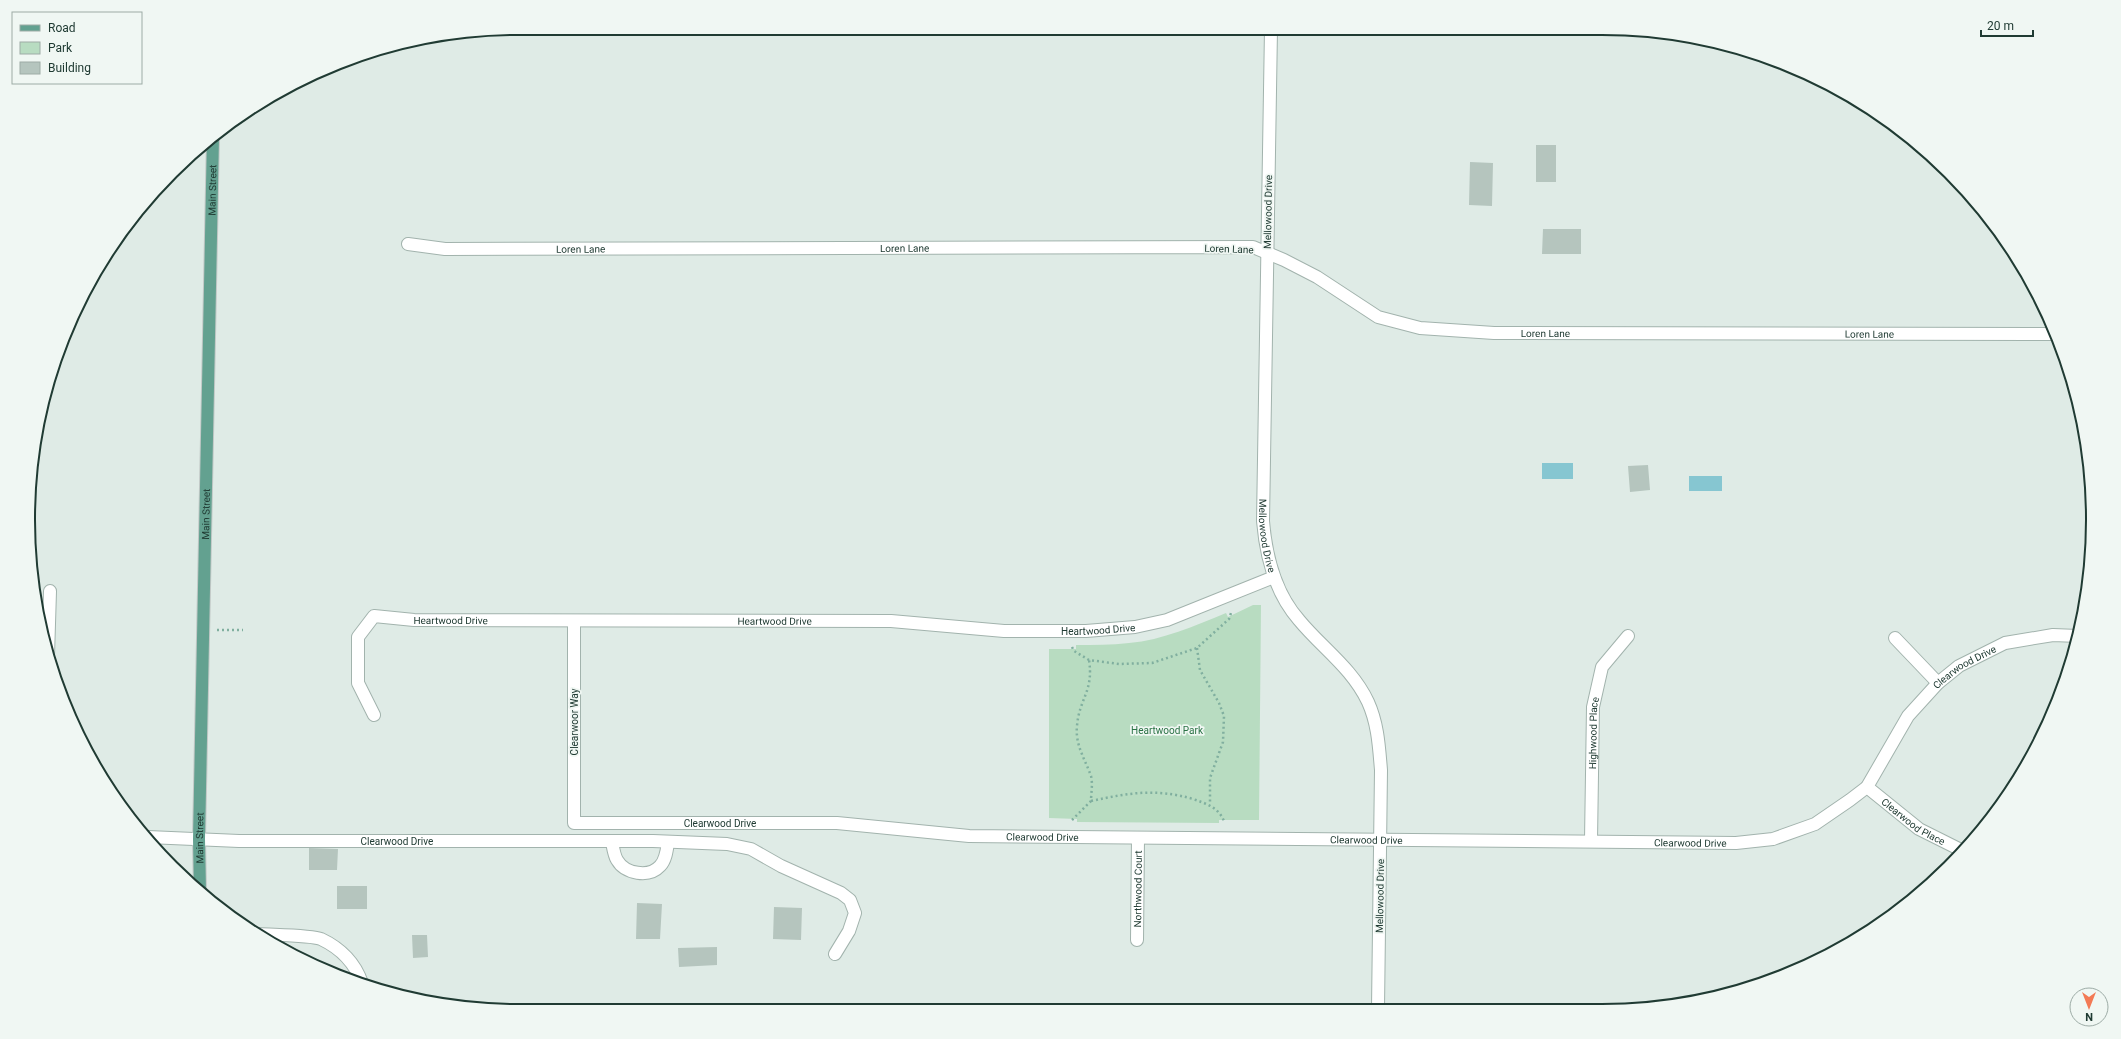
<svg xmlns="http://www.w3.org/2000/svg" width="2121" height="1039" font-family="Roboto,sans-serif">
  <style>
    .green { fill: #b8dcc1 }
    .water { fill: #86c6d1 }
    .building { fill: #b5c5be }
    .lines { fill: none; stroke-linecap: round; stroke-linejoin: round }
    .minor-casing { stroke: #a2b3ad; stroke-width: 14 }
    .major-casing { stroke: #c1c8c6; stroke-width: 14 }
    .path { stroke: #80af9f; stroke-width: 2.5; stroke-dasharray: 2 3; stroke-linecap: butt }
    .minor { stroke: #fff; stroke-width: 12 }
    .major { stroke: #63a190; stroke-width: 12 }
    .labels { text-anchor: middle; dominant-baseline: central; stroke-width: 3.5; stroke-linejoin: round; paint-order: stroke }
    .street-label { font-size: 10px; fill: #203b33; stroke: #f0f7f3 }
    .park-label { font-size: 10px; fill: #2a7245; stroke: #f0f7f3 }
    .rim { fill: none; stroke: #203b33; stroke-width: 2 }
  </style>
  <rect width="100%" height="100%" fill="#dfebe6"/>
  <path class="green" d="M1253 605H1261L1259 820H1219V823L1077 822V819L1049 818V649H1076V645C1094 645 1111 645 1129 643 1163 640 1194 626 1226 613L1228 617Z"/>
  <path class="water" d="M1542 463H1573V479H1542Z
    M1689 476H1722V491H1689Z"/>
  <path class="building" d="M1536 145H1556V182H1536Z
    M1470 162 1493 163 1492 206 1469 205Z
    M1543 229H1581V254H1542Z
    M1648 465 1650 490 1630 492 1628 466Z
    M309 848 338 849 337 870H309Z
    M337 886H367V909H337Z
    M637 903 662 904 660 939H636Z
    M774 907 802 908 801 940 773 939Z
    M412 935H427L428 957 413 958Z
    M717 947V965L679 967 678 948Z"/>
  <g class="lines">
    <g class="minor-casing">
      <g id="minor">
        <path id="s1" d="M1271 29 1263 521C1266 557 1275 593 1299 620 1322 648 1352 668 1368 702 1378 724 1379 747 1381 770L1378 1008"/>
        <path id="s2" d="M408 244 445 249 1253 247 1284 260 1317 277 1378 317 1420 328 1494 333 2054 334"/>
        <path id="s3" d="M574 621V823H837L969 836 1736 843 1773 839 1815 824 1850 800 1867 787 1908 716 1938 683 1959 666 2005 643 2053 635 2078 636"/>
        <path d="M1895 638 1938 683"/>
        <path d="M48 656 50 591"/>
        <path id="s4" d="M374 715 358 683V637L374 616 414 620 891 621 1004 631H1086L1135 627 1167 620 1274 577"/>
        <path id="s5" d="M1867 787 1919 829 1963 851"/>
        <path id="s6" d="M148 837 239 841H653L727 844 751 849 781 866 841 893 850 900 855 913 849 931 835 954"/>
        <path id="s7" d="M1591 841 1593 707 1602 667 1628 636"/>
        <path d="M612 842C613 847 614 855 617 860 625 874 649 878 660 866 666 860 667 849 668 842"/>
        <path d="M259 934C273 935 311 935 321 939 340 948 355 963 362 983"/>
        <path id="s8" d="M1137 940 1138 838"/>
      </g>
    </g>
    <g class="major-casing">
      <g id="major">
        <path id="s9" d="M200 892 199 839 213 136"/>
      </g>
    </g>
    <path class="path" d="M217 630H243
      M1072 647 1074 651 1089 660 1119 664 1152 663 1197 648 1229 619 1231 613
      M1197 648 1200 670 1219 703 1224 716 1223 742 1210 778V804
      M1091 801C1129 793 1155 788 1193 799 1207 804 1218 807 1224 821
      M1072 820 1091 801C1091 794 1093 784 1091 776 1085 759 1075 745 1077 726 1079 699 1094 691 1089 660"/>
    <use href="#minor" class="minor"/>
    <use href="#major" class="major"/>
  </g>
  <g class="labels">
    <g class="street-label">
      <text stroke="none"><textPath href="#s9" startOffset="702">Main Street</textPath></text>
      <text transform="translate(1268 212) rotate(-89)">Mellowood Drive</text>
      <text stroke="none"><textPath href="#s2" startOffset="497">Loren Lane</textPath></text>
      <text stroke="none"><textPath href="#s2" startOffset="173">Loren Lane</textPath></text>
      <text transform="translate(1229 249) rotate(2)">Loren Lane</text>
      <text stroke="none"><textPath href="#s2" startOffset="1158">Loren Lane</textPath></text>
      <text stroke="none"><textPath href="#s2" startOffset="1482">Loren Lane</textPath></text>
      <text stroke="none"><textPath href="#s9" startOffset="378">Main Street</textPath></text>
      <text stroke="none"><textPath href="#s1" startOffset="507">Mellowood Drive</textPath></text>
      <text stroke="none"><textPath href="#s4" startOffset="185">Heartwood Drive</textPath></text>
      <text stroke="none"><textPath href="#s4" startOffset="509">Heartwood Drive</textPath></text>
      <text stroke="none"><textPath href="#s4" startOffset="833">Heartwood Drive</textPath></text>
      <text stroke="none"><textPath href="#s3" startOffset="1668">Clearwood Drive</textPath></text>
      <text transform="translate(574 722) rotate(-90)">Clearwoor Way</text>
      <text stroke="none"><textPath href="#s7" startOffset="108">Highwood Place</textPath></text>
      <text stroke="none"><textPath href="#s5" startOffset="58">Clearwood Place</textPath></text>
      <text stroke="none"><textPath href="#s3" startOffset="348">Clearwood Drive</textPath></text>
      <text stroke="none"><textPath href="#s3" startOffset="671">Clearwood Drive</textPath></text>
      <text stroke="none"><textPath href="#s9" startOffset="54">Main Street</textPath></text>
      <text stroke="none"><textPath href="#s3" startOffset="995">Clearwood Drive</textPath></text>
      <text stroke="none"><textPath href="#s6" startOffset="249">Clearwood Drive</textPath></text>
      <text stroke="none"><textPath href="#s3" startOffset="1319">Clearwood Drive</textPath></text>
      <text stroke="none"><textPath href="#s8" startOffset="51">Northwood Court</textPath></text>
      <text transform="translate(1380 896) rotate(-89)">Mellowood Drive</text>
    </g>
    <g class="park-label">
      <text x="1167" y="730">Heartwood Park</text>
    </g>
  </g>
  <path d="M0 0H2121V1039H0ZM519 35H1602A484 484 0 0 1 2086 519V520A484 484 0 0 1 1602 1004H519A484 484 0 0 1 35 520V519A484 484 0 0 1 519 35Z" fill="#f0f7f3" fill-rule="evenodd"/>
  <path class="rim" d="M519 35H1602A484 484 0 0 1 2086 519V520A484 484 0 0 1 1602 1004H519A484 484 0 0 1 35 520V519A484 484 0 0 1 519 35Z"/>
  <rect x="12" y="12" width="130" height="72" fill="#f0f7f3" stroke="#9daca6"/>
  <rect x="20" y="25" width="20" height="6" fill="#63a190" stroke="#9daca6"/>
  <text x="48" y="32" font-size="12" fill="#203b33">Road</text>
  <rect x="20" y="42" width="20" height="12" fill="#b8dcc1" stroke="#9daca6"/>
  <text x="48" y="52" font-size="12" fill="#203b33">Park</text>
  <rect x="20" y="62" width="20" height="12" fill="#b5c5be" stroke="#9daca6"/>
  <text x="48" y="72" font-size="12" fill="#203b33">Building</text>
  <g transform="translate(2089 1007) rotate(180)"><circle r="19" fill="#f0f7f3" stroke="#9daca6"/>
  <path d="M0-3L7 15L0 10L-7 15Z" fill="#f37a55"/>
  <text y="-6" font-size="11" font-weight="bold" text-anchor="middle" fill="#203b33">N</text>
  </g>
  <path d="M1981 30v6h52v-6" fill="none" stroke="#203b33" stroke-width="2"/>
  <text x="1987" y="30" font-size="12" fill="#203b33" stroke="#f0f7f3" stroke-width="3" paint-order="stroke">20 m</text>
</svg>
